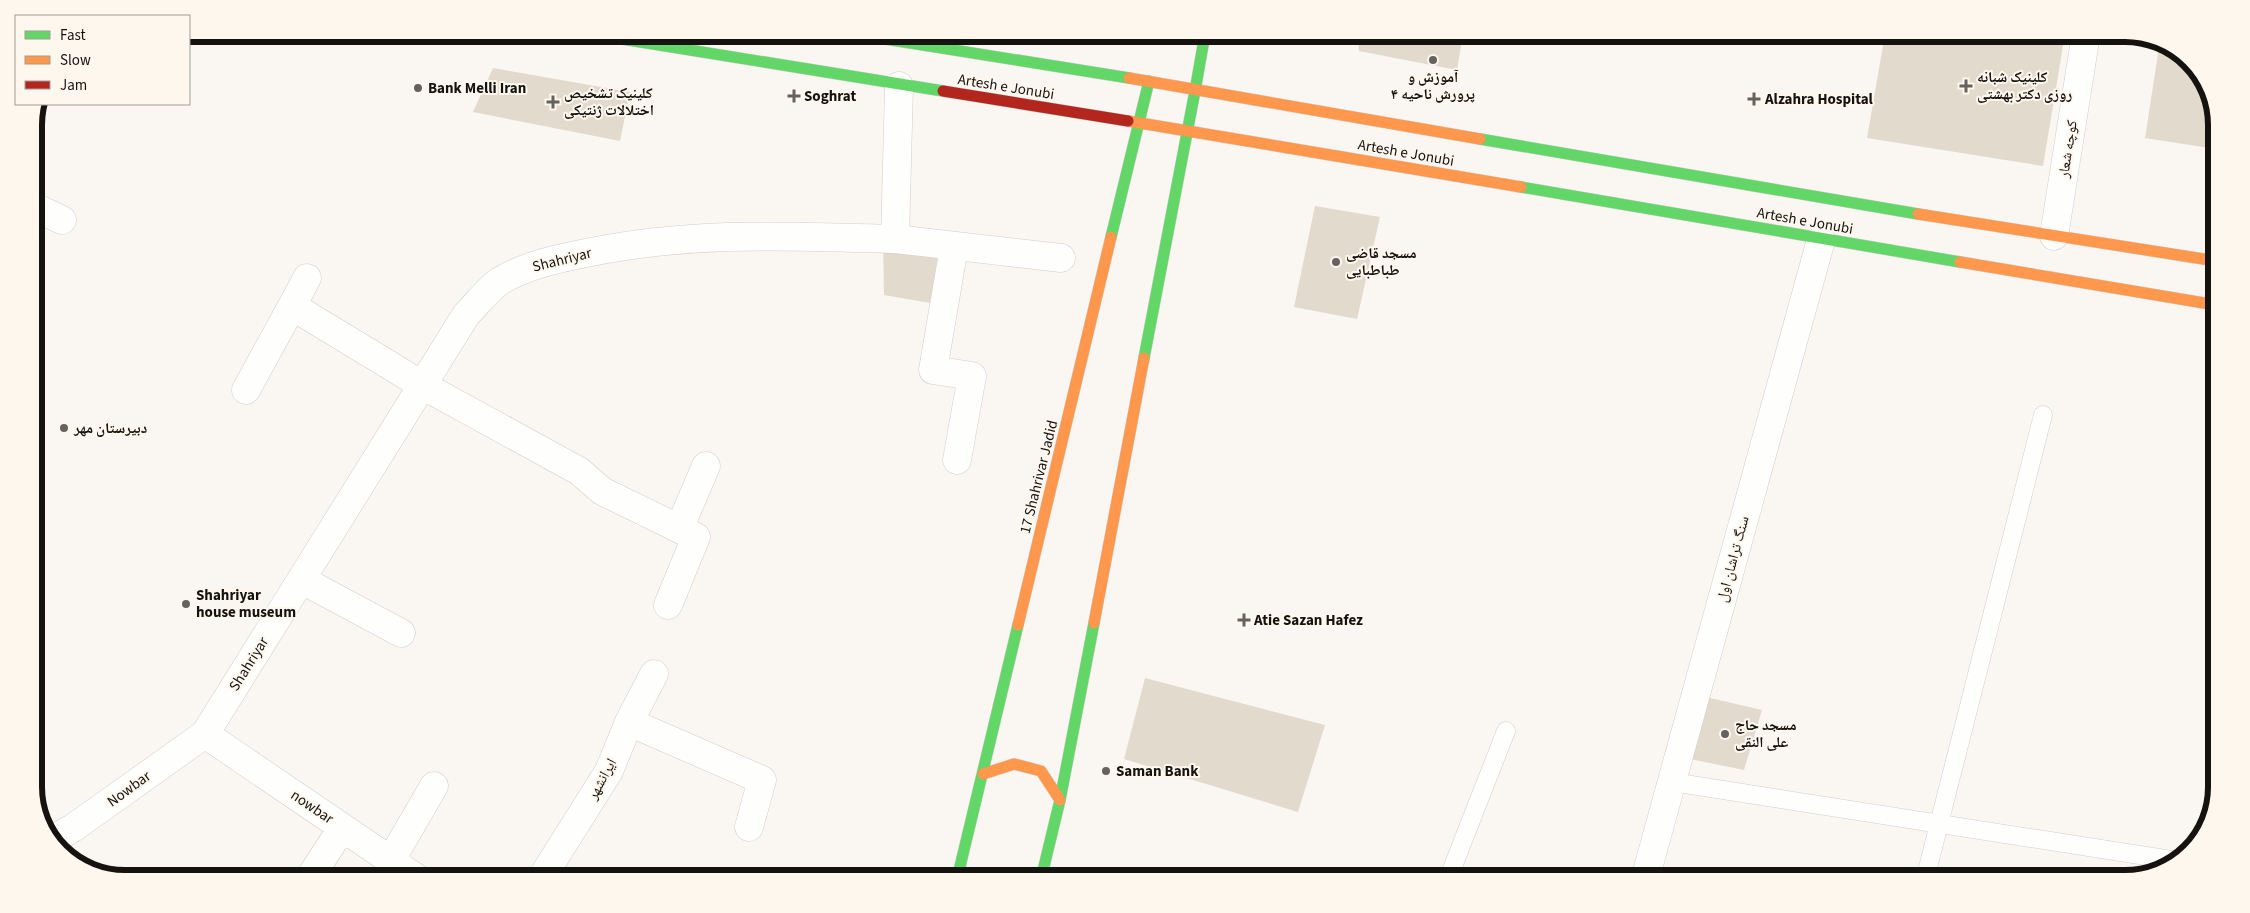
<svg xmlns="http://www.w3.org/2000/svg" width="2250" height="913" font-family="'Source Sans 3','Noto Naskh Arabic',sans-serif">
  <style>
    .building { fill: #e3dace }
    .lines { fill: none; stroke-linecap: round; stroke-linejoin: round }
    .lane-casing { stroke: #d1cecc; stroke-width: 19 }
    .street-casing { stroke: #d1cecc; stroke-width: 29 }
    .fast-casing { stroke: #d1cecc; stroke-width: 12 }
    .slow-casing { stroke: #d1cecc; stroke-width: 12 }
    .jam-casing { stroke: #d1cecc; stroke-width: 12 }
    .lane { stroke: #fefefd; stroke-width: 18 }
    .street { stroke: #fefefd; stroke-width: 28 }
    .fast { stroke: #63d668; stroke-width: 11 }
    .slow { stroke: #ff974d; stroke-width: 11 }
    .jam { stroke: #b3261e; stroke-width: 11 }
    .poi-dot { fill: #65625f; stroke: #fef7ee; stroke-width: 2 }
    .labels { text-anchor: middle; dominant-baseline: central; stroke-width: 4; stroke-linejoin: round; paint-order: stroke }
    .poi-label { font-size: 15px; font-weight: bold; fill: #151310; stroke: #fef7ee; text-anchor: start }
    .street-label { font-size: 15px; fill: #151310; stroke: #fef7ee }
    .rim { fill: none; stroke: #151310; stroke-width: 6 }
  </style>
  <rect width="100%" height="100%" fill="#faf6f2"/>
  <path class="building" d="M1357 34H1463L1457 70 1359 51Z
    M1885 34H2065L2043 166 1867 138Z
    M2160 41 2201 74 2216 120V149L2145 138Z
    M493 68 630 92 620 141 473 112Z
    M1315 206 1380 217 1357 319 1294 307Z
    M883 241 951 249 942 305 884 295Z
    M1145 678 1325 725 1298 812 1124 759Z
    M1706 697 1762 710 1744 770 1690 759Z"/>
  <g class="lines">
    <g class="lane-casing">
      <path id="lane" d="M1672 782 2178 861
        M1448 879 1506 731
        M1925 879 2043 415"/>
    </g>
    <g class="street-casing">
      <path id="street" d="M34 207 62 220
        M2054 236 2086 34
        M895 239 1061 258
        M954 247 933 370 972 376 957 460
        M292 306 307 278
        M246 390 292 306 422 385 579 471 602 491 696 537 668 605
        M679 529 706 466
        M302 580 401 633
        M629 722 762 780 749 827
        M205 734 418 879
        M51 840 73 828 205 734 466 315C476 305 488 289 500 281 527 265 556 259 586 253 692 231 788 236 895 239L899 86
        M391 860 434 786
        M309 879 342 828
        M541 879 609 771 629 722 654 674
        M1645 879 1821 240"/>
    </g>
    <g class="fast-casing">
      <path id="fast" d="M591 34 943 91
        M854 34 1129 78
        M1195 91 1205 34
        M1480 139 1918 214
        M1521 187 1960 262
        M1111 237 1149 81
        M1144 358 1195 91
        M957 879 1018 625
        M1041 879 1060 800 1094 623"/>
    </g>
    <g class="slow-casing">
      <path id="slow" d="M1129 78 1480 139
        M1128 121 1521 187
        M1918 214 2216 261
        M1960 262 2216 305
        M1094 623 1144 358
        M1018 625 1111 237
        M983 774 1014 764 1041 771 1060 800"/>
    </g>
    <g class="jam-casing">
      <path id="jam" d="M943 91 1128 121"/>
    </g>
    <use href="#lane" class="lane"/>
    <use href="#street" class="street"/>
    <use href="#fast" class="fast"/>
    <use href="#slow" class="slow"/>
    <use href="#jam" class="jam"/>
  </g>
  <g class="poi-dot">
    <circle cx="1433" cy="60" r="5"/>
    <path d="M1963.5 78.5h5v5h5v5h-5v5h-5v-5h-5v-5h5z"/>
    <circle cx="418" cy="88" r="5"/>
    <path d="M791.5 88.5h5v5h5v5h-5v5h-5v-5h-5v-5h5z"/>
    <path d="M1751.5 91.5h5v5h5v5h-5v5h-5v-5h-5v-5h5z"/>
    <path d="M550.5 94.5h5v5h5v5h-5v5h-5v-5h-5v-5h5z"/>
    <circle cx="1336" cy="262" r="5"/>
    <circle cx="64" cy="428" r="5"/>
    <circle cx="186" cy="604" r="5"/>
    <path d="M1241.5 612.5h5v5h5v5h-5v5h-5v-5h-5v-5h5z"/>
    <circle cx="1725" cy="734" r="5"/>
    <circle cx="1106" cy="771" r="5"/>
  </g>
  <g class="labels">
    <g class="poi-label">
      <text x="1433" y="77" text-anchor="middle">آموزش و<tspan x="1433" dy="17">پرورش ناحیه ۴</tspan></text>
      <text x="1977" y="77">کلینیک شبانه<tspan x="1977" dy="17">روزی دکتر بهشتی</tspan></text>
      <text x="428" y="88">Bank Melli Iran</text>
      <text x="564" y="93">کلینیک تشخیص<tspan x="564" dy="17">اختلالات ژنتیکی</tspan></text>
      <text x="804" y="96">Soghrat</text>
      <text x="1765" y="99">Alzahra Hospital</text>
      <text x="1346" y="253">مسجد قاضی<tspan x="1346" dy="17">طباطبایی</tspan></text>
      <text x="74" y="428">دبیرستان مهر</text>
      <text x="196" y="595">Shahriyar<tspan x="196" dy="17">house museum</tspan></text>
      <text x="1254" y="620">Atie Sazan Hafez</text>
      <text x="1735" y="725">مسجد حاج<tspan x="1735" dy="17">علی النقی</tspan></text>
      <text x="1116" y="771">Saman Bank</text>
    </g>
    <g class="street-label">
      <text transform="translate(1006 87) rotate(9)">Artesh e Jonubi</text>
      <text transform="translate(2068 149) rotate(-81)">کوچه شعار</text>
      <text transform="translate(1406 153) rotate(10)">Artesh e Jonubi</text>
      <text transform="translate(1805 221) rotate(10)">Artesh e Jonubi</text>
      <text transform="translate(562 260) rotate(-14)">Shahriyar</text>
      <text transform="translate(1039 477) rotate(-76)">17 Shahrivar Jadid</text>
      <text transform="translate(1733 559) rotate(-75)">سنگ تراشان اول</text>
      <text transform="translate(249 664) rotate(-58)">Shahriyar</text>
      <text transform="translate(602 779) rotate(-61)">ایرانشهر</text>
      <text transform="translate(129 789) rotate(-36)">Nowbar</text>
      <text transform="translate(312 807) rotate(34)">nowbar</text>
    </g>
  </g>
  <path d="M0 0H2250V913H0ZM125 42H2125A83 83 0 0 1 2208 125V787A83 83 0 0 1 2125 870H125A83 83 0 0 1 42 787V125A83 83 0 0 1 125 42Z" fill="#fef7ee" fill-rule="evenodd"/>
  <path class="rim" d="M125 42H2125A83 83 0 0 1 2208 125V787A83 83 0 0 1 2125 870H125A83 83 0 0 1 42 787V125A83 83 0 0 1 125 42Z"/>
  <rect x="15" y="15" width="175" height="90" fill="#fef7ee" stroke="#a19c95"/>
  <rect x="25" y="31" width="25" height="8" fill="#63d668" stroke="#a19c95"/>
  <text x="60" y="40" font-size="15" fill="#151310">Fast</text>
  <rect x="25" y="56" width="25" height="8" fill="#ff974d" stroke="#a19c95"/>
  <text x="60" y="65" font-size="15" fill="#151310">Slow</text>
  <rect x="25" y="81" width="25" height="8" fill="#b3261e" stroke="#a19c95"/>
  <text x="60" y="90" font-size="15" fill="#151310">Jam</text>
</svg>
